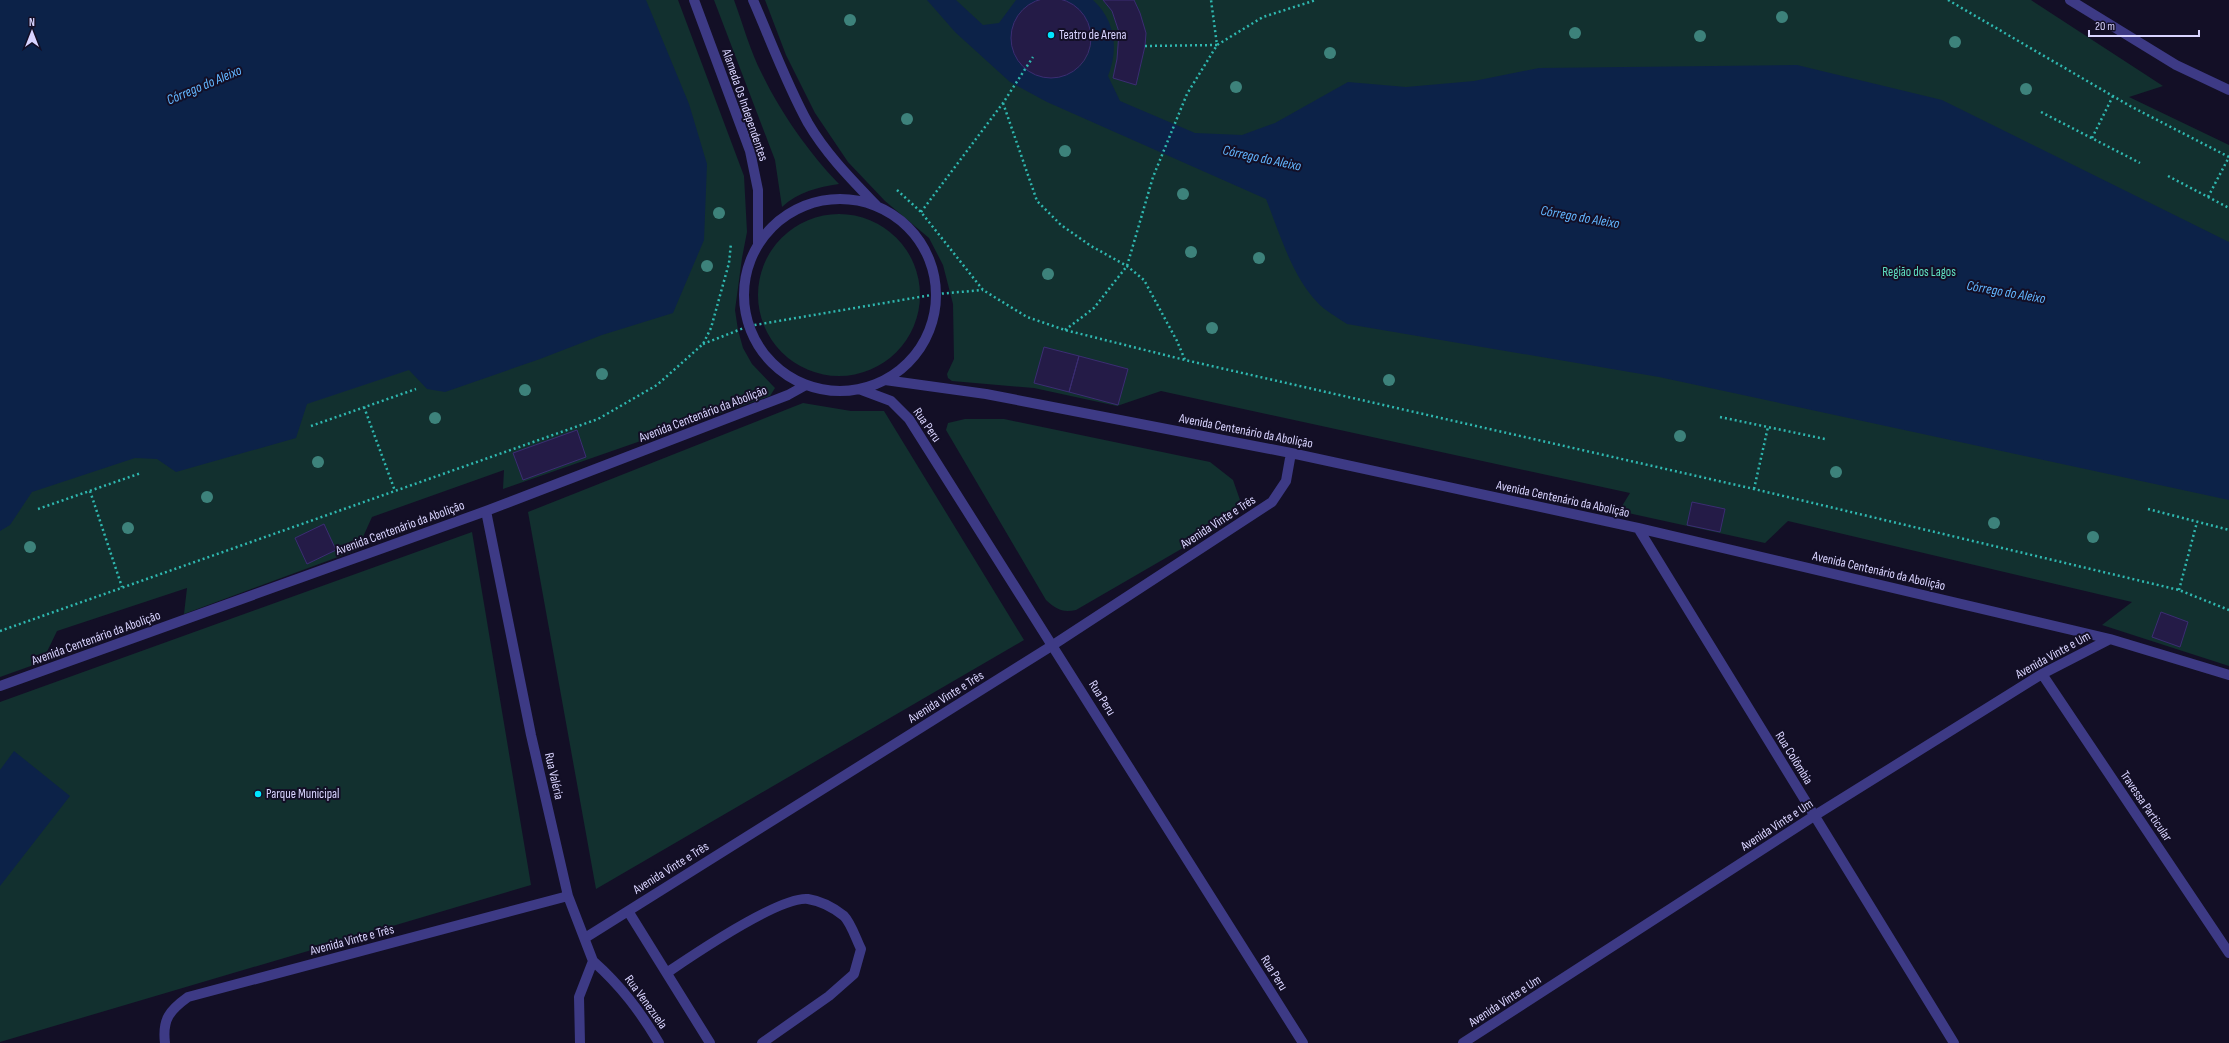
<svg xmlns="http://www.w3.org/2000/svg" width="2229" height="1043" font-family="'Sofia Sans Condensed',sans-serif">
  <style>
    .green { fill: #12302f }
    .water { fill: #0c2248 }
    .building { fill: #241b47; stroke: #3b2d73 }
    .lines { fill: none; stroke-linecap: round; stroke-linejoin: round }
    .path { stroke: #2fb8b0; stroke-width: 2.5; stroke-dasharray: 2 3; stroke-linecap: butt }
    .minor { stroke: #3d3a85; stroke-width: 10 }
    .tree { fill: #3d827b }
    .poi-dot { fill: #00e5ff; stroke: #130f26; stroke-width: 1.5 }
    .labels { text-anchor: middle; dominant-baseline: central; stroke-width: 4; stroke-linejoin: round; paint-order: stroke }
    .poi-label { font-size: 13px; fill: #d9d4ff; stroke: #130f26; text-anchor: start }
    .street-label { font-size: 13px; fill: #d9d4ff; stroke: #130f26 }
    .park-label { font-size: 13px; fill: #5fe0c0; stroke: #130f26 }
    .water-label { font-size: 14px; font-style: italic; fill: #62b6ff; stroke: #130f26 }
  </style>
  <rect width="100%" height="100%" fill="#130f26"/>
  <path class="green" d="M0 0H678L744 176 747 232 742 258 735 310 738 330 743 348 752 364 775 388 770 396 503 489 504 470 372 517 357 550 184 614 187 588 57 631 42 662 0 677Z
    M714 0H734C743 24 750 51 762 74 781 113 809 153 839 184 818 187 798 192 782 207L775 160Z
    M765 0H2031L2163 86 2129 97 2229 145V666L2102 625 2132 602 1788 521 1765 543 1619 511 1630 493 1161 391 1117 406 1034 388 952 381 948 378 947 374 954 359 953 304 943 265 929 238 885 201 848 162 815 113 786 55Z
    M758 295a81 81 0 1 1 162 0a81 81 0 1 1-162 0Z
    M803 403 851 411H884L1024 640 596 889 528 512Z
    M965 419H1004L1210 462 1233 480 1240 500 1233 519 1076 610C1062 613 1056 609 1046 600L946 430 948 423Z
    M472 532 531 885 0 1042V702Z"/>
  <path class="water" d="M0 0H646L689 104 707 164 704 240 673 313 602 335 540 359 445 392 427 389 409 370 307 404 296 438 176 472 157 459 135 458 32 492 10 525 0 531Z
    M927 0H956L983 25 999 23 1016 0H1040C998 10 1006 75 1048 77 1095 80 1109 21 1063 0H1093C1115 20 1119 49 1108 76L1120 101 1195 133 1242 135 1275 123 1348 82 1406 87 1474 81 1539 68 1797 65 1942 100 2229 242V500L1659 377 1347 324C1337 317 1325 311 1317 302 1291 274 1280 234 1266 199L1047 102 1010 82 955 32Z
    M14 751 70 796 0 886V770Z"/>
  <path class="building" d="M1011 38a40 40 0 1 1 80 0a40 40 0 1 1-80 0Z
    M1103 0H1134L1140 13 1146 33 1145 46 1136 85 1113 78 1117 59 1119 32 1112 11Z
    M1044 347 1079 356 1069 392 1034 383Z
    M1079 356 1128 369 1118 405 1069 392Z
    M577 430 586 457 523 480 513 453Z
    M1692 502 1725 509 1720 532 1687 525Z
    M324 524 336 550 307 564 295 538Z
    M2161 612 2188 622 2180 647 2152 637Z"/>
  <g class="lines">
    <path class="path" d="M1948 0 2130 106 2229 157
      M1145 46 1217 45 1211 0
      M1003 103 1037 201 1061 225 1091 246 1127 266 1144 280 1177 341 1185 360
      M2041 112 2140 163
      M2092 138 2113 96
      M2168 176 2229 208
      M897 190 921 212 983 290 1027 317 1065 330 1185 360 1754 489 2179 590 2229 610
      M2208 197 2229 157
      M921 212 1003 103 1033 57
      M1065 330 1094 308 1127 266 1153 177 1187 94 1217 45 1263 17 1316 0
      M703 344 749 326 937 294 983 290
      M364 407 395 491
      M1720 417 1825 439
      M311 426 416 389
      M1754 489 1768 427
      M90 491 122 587
      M38 509 141 473
      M2148 509 2229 530
      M2179 590 2197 522
      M0 631 598 419 657 385 703 344 711 328 729 263 731 243"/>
    <path class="minor" d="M694 0 750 151 758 190V244
      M753 0C771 41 786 83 808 123 826 154 852 180 876 205
      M2070 0 2176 65 2229 90
      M744 295a96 96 0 1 1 192 0a96 96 0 1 1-192 0Z
      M885 380 986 394 1291 453 1638 528 2110 639 2229 675
      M859 389 891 401 909 419 1303 1043
      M486 511 531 735 568 896 593 961 579 997 580 1043
      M1638 528 1954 1043
      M2042 674 2229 953
      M0 686 486 511 788 395 806 385
      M628 911 710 1043
      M585 938 1053 645 1272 502 1286 481 1291 453
      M593 961C621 986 640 1011 659 1043
      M668 972C693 955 780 896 808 899 821 901 834 908 844 916 851 923 856 939 861 949L854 974 829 996 762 1043
      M165 1043C162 1019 170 1010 188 997L568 896
      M1463 1043 1814 816 2042 674 2110 639"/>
  </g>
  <g class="tree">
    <circle cx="1782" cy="17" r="6"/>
    <circle cx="850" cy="20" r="6"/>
    <circle cx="1575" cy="33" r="6"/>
    <circle cx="1700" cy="36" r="6"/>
    <circle cx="1955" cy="42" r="6"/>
    <circle cx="1330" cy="53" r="6"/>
    <circle cx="1236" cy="87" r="6"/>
    <circle cx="2026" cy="89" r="6"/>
    <circle cx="907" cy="119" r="6"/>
    <circle cx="1065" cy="151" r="6"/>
    <circle cx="1183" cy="194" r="6"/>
    <circle cx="719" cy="213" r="6"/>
    <circle cx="1191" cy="252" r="6"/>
    <circle cx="1259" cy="258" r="6"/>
    <circle cx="707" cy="266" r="6"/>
    <circle cx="1048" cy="274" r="6"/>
    <circle cx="1212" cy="328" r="6"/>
    <circle cx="602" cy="374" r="6"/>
    <circle cx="1389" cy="380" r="6"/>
    <circle cx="525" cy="390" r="6"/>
    <circle cx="435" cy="418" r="6"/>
    <circle cx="1680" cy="436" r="6"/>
    <circle cx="318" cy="462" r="6"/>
    <circle cx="1836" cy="472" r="6"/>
    <circle cx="207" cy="497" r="6"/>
    <circle cx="1994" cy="523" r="6"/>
    <circle cx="128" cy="528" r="6"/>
    <circle cx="2093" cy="537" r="6"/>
    <circle cx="30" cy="547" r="6"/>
  </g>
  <g class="poi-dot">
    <circle cx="1051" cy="35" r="4"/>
    <circle cx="258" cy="794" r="4"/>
  </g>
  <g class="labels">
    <g class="poi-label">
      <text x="1059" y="35">Teatro de Arena</text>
      <text x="266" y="794">Parque Municipal</text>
    </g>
    <g class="street-label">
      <text transform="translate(745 105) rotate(71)">Alameda Os Independentes</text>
      <text transform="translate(703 414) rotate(-21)">Avenida Centenário da Abolição</text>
      <text transform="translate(927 425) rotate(55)">Rua Peru</text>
      <text transform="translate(1246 431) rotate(11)">Avenida Centenário da Abolição</text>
      <text transform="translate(1563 499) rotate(12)">Avenida Centenário da Abolição</text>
      <text transform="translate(1218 522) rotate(-33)">Avenida Vinte e Três</text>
      <text transform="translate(400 528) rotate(-20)">Avenida Centenário da Abolição</text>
      <text transform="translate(1879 571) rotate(13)">Avenida Centenário da Abolição</text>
      <text transform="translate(96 638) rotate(-20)">Avenida Centenário da Abolição</text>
      <text transform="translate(2053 655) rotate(-29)">Avenida Vinte e Um</text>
      <text transform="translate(946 697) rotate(-32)">Avenida Vinte e Três</text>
      <text transform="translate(1102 698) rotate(58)">Rua Peru</text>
      <text transform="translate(1794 758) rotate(58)">Rua Colômbia</text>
      <text transform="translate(554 776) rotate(77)">Rua Valéria</text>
      <text transform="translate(2146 806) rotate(56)">Travessa Particular</text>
      <text transform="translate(1777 825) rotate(-33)">Avenida Vinte e Um</text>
      <text transform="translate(671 868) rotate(-32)">Avenida Vinte e Três</text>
      <text transform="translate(352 940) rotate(-15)">Avenida Vinte e Três</text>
      <text transform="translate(1274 973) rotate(58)">Rua Peru</text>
      <text transform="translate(1505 1001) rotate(-33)">Avenida Vinte e Um</text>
      <text transform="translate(646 1002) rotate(54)">Rua Venezuela</text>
    </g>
    <g class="park-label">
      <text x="1919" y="272">Região dos Lagos</text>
    </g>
    <g class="water-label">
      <text transform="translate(204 85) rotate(-23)">Córrego do Aleixo</text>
      <text transform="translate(1262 158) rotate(12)">Córrego do Aleixo</text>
      <text transform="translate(1580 217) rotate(10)">Córrego do Aleixo</text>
      <text transform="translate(2006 292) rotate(10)">Córrego do Aleixo</text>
    </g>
  </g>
  <g transform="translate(32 32)" stroke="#130f26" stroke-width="3" paint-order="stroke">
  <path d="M0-3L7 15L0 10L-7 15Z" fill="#d9d4ff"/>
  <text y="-6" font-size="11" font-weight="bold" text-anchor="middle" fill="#d9d4ff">N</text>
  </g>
  <path d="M2089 30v6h110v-6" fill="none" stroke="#d9d4ff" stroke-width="2"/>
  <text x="2095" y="30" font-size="12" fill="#d9d4ff" stroke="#130f26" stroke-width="3" paint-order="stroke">20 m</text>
</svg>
